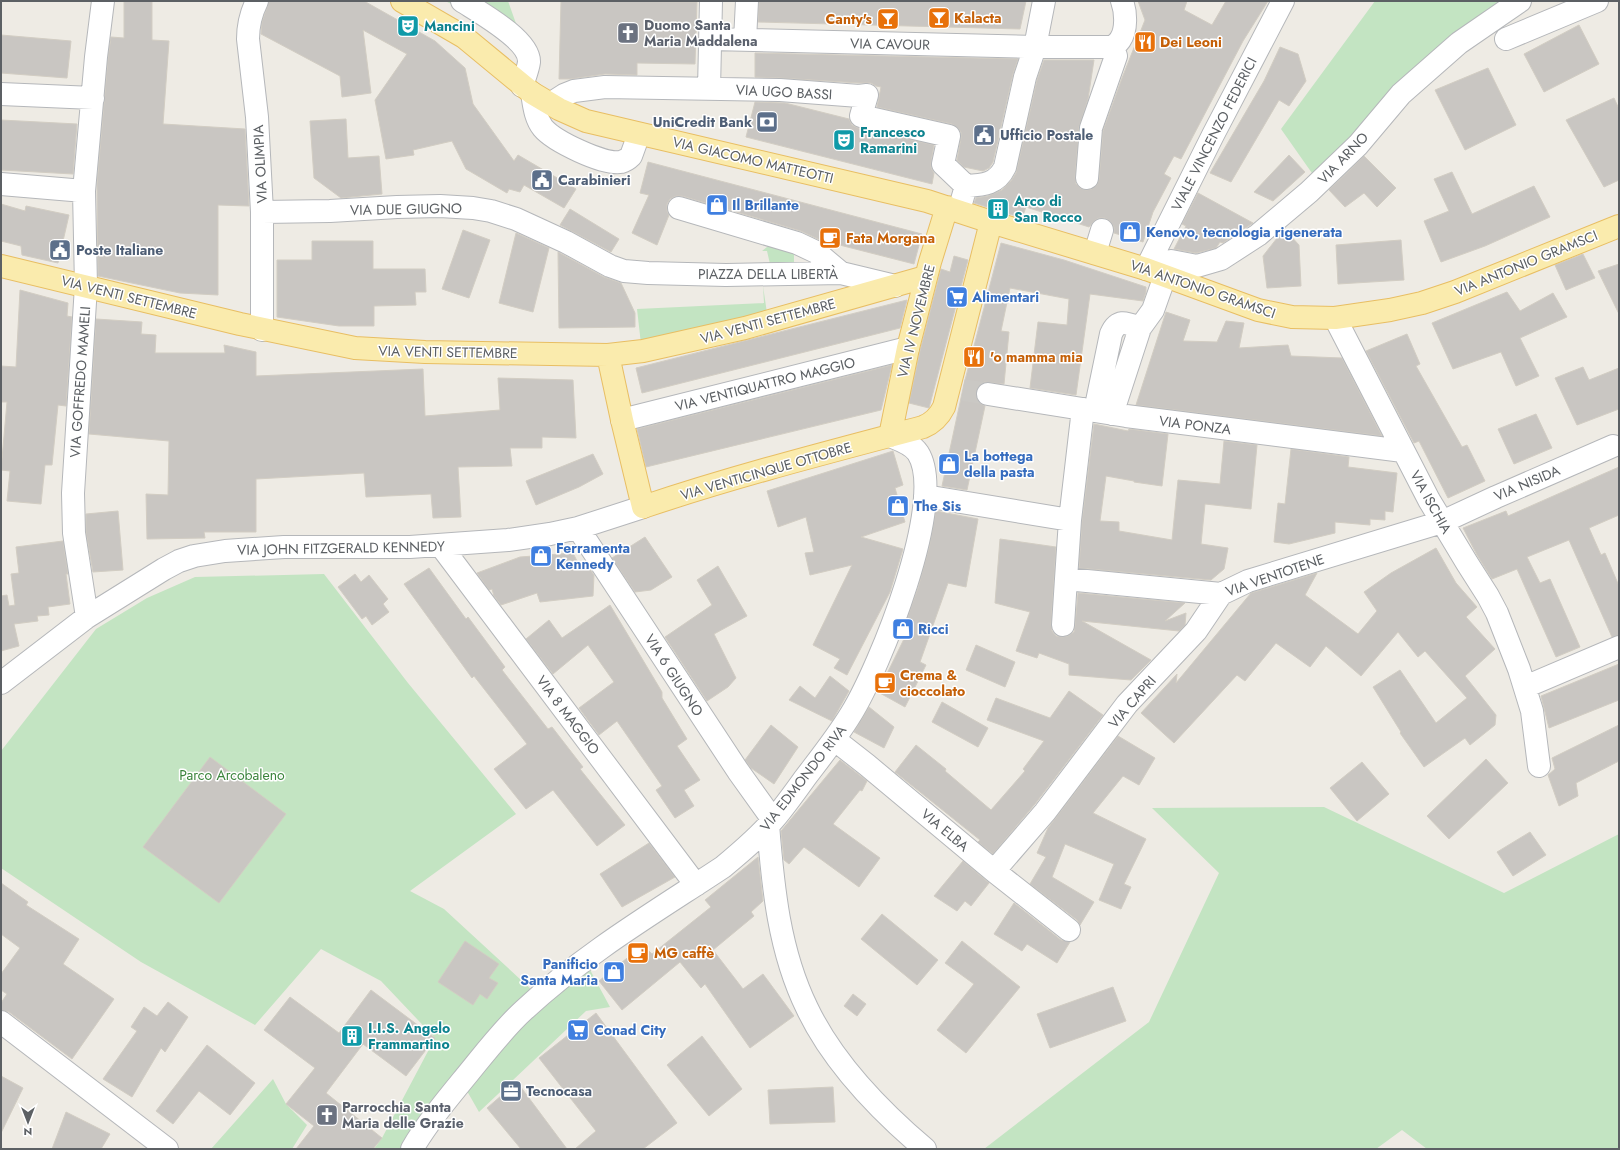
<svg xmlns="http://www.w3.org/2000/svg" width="1620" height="1150" font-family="Jost,sans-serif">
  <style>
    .green { fill: #c3e4c2 }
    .building { fill: #c9c6c2; stroke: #d2cdc3 }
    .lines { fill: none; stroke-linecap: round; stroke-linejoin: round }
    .minor-tunnel { stroke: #cac8c4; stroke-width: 22; stroke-dasharray: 22 11; stroke-linecap: butt }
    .minor-casing { stroke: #b5b7ba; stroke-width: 24 }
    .major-casing { stroke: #e8be63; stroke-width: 24 }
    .minor { stroke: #fff; stroke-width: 22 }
    .major { stroke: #faebad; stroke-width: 22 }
    .labels { text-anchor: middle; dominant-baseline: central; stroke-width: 3; stroke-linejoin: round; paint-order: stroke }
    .food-label { font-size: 14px; font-weight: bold; fill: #c56008; stroke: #fff; text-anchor: start }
    .worship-label { font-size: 14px; font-weight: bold; fill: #5b616d; stroke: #fff; text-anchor: start }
    .culture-label { font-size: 14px; font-weight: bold; fill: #0d838f; stroke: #fff; text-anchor: start }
    .street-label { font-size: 14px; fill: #5c6064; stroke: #fff }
    .service-label { font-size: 14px; font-weight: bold; fill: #4e5e75; stroke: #fff; text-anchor: start }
    .shop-label { font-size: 14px; font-weight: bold; fill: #366cbe; stroke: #fff; text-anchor: start }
    .park-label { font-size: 14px; fill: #3b843c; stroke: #fff }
  </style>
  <rect width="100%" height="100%" fill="#eeebe4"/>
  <path class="green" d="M445 1H508L519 32 508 30Z
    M1375 1H1518L1314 176 1281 129Z
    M772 243 794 246V262L770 264 767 251H762Z
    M763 286 767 313 641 344 637 309 764 303Z
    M324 574 408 683 516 814 410 891 444 909 534 992 413 1149H374L382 1138 435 1038 381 981 321 949 255 1025 141 962 1 868V751L96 629 147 598 195 577Z
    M1324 807 1504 893 1619 834V1149H1427L1402 1130 1376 1149H984L1149 1022 1219 873 1152 808Z
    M588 966 610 1007 586 1011 479 1112 467 1091 524 1017Z
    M273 1079 286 1104 307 1125 292 1149H211Z"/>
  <path class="building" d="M124 1H152V40L169 41 163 124 245 129 249 206 218 205V295L180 293 98 276 97 184 108 58 111 37 124 38Z
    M269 1H364L435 41 465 68 473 104 514 161 518 155 576 189 564 208 524 185 520 192 509 189 507 193 466 169 452 141 413 150 414 155 386 159 375 100 407 54 363 30 371 93 342 97 340 76 261 34 262 22Z
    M561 1 697 2 695 64 637 63V75L605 74 570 79H559Z
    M759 1H1026L1020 29 758 22Z
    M1138 1H1187L1184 10 1212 25 1226 1H1268L1243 41 1181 159 1174 156 1164 174 1171 178 1153 212 1143 242 1114 233V227L1111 222 1105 218H1099L1094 221 1089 227 1026 207 1022 218 974 203 976 198 988 196 1002 190 1011 181 1016 173 1037 80 1044 60H1094L1088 99 1079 127 1075 177 1076 184 1080 188 1086 190 1092 189 1097 185 1099 179 1103 131 1122 78 1145 20Z
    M1579 25 1599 64 1544 92 1524 54Z
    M1 35 71 41 67 78 1 73Z
    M1280 47 1298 54 1306 81 1289 106 1279 100 1231 182 1210 173 1264 81Z
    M755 53 1018 59 1013 74 993 162 989 168 983 171 964 167 957 160 961 138V132L957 127 952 124 877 107 881 87 876 86 871 83H859L781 78 755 77Z
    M1488 68 1516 125 1465 150 1435 90Z
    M1614 98 1619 109V180L1604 187 1566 120Z
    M755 102 785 103 849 119 852 125 858 128 934 145 931 162V168L934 173 932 184 746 137Z
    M346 119 348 158 379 156 382 194 341 198 314 178 310 121Z
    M1 120 77 124 73 174 1 170Z
    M1289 155 1305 172 1273 201 1254 192Z
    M1364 156 1396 188 1377 207 1364 193 1345 207 1329 190Z
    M648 162 922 234 914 264 820 240 801 231 682 196H676L670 199 667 204V211L669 215 657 245 632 233 649 195 640 193Z
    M1452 172 1472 214 1534 186 1550 217 1485 246 1441 262 1424 221 1449 211 1434 179Z
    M1198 193 1253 223 1223 243 1220 242 1216 248 1196 253 1174 249 1186 226 1182 224Z
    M1 204 25 211 26 206 69 215 58 263 22 255 21 246 1 241Z
    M570 209 619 239 611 252 560 225Z
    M463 230 490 240 469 298 442 289Z
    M516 233 549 248 533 312 499 303Z
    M1281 233H1288L1299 245 1301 286 1267 288 1263 256Z
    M1401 240 1404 280 1338 284 1336 245Z
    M312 241H373V269H425L426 292H415L416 305 374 306V326H339L277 317V260H312Z
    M1001 243 1064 260 1146 287V292L1143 301 1090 294 1076 395 1030 388 1038 322 1067 325 1069 299 1010 288 1001 331 1009 332 1004 384 984 382 979 386 976 392 977 399 980 403 985 406 967 490 942 486 964 384Z
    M558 252 604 277 621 283 635 313V327L559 328Z
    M1583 254 1595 278 1566 290 1555 265Z
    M954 256 968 260 929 408 909 403 920 351 941 269 950 272Z
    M1619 264V314L1598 271Z
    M20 290 68 303 67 316 72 317 66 406 58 405 52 465H45L41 504 7 501 10 471 1 470 7 402H1V366L16 367Z
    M1507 292 1520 311 1553 293 1567 317 1520 338 1539 376 1516 386 1501 352 1453 369 1432 323Z
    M907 300 900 328 642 393 636 368Z
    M1166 312 1190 320 1183 341 1217 342 1226 321 1244 323 1239 348 1288 345 1291 356 1342 358 1382 436 1136 405Z
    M96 319 142 322 141 334 156 335 155 353H225L224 345 256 352V376L423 369 425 416 500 410 498 378 573 380 576 438 542 437V448H510L512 466 458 467 461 517 433 518 431 494 366 497 364 473 256 479V532H204L205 538 147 539 146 494 168 495 169 441 89 434Z
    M1407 334 1420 364 1416 366 1462 447 1467 445 1485 481 1448 498 1419 441 1414 443 1366 351Z
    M892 365 881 410 646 467 637 429Z
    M1583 367 1589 380 1619 368V409L1577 425 1555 378Z
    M1536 414 1552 448 1514 464 1498 429Z
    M1094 424 1128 431 1129 429 1168 434 1162 486 1134 482V481L1106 476 1100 521 1119 522V531L1172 540 1178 480 1220 484 1224 441 1257 445 1251 509 1205 504 1201 544 1228 548 1224 569 1211 580 1079 568 1082 521Z
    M1291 449 1349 457 1348 467 1397 473 1393 512 1385 511V520L1370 519V525L1335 522V533L1289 544 1274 542 1278 503 1285 504Z
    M893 451 903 485 895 488 905 522 861 537 903 549 890 592 847 675 834 668 840 659 813 645 852 565 810 575 805 553 814 552 806 517 778 527 767 491Z
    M593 454 603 474 579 487 536 505 526 481Z
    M1619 467V515L1589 528 1601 555 1605 553 1619 586V635L1612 637 1569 540 1527 557 1540 583 1550 579 1580 647 1556 657 1517 569 1492 579 1477 555 1463 528 1506 511 1508 516Z
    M118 511 123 570 93 572 86 532V514Z
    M936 511 978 519 966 587 948 583 920 662 926 665 905 707 878 692 904 639 900 638 918 588 929 548Z
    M645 537 672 577 651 590 635 592 612 558Z
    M1000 539 1056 547 1051 624 1052 631 1056 636 1062 637 1068 636 1074 632 1075 626 1078 593 1185 603 1165 621 1186 613 1185 625 1179 631 1082 621 1151 660 1131 680 1069 675V664L1039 653 1037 658 1016 651 1030 612 995 603Z
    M63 541 68 574H66L70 604 48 607 49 615 37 616 38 621 14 624 19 646 1 651V596L7 595 9 606 15 605 11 574 19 573 16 547Z
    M1436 548 1456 583 1477 607 1466 617 1495 649 1465 676 1496 715 1495 725 1470 745 1465 738 1424 767 1400 733 1401 732 1373 687 1400 670 1436 723 1467 698 1425 651 1418 657 1398 632 1361 676 1326 646 1310 667 1276 643 1245 681 1237 675 1174 743 1141 713 1177 674 1176 683 1251 593 1317 573 1305 595 1358 634 1377 611 1364 592 1391 573Z
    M573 553 581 569 589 568 594 575 593 596 540 602 537 593 501 605 494 596 492 589 489 590 477 573 520 557Z
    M718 566 747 616 714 634 736 678 728 687 707 701 665 637 712 605 697 580Z
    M429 568 466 619 468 617 505 667 502 670 548 729 552 727 583 767 580 769 625 825 597 846 553 790 526 809 494 769 527 744 474 676 472 678 404 584Z
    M355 574 361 582 369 575 388 599 383 604 389 612 372 625 366 616 362 619 338 587Z
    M610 605 662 692V698L687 739 677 746 700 780 684 790 694 806 675 818 656 790 662 786 617 721 599 735 579 708 614 682 588 645 553 674 526 639 549 620 562 638Z
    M976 645 1015 662 1005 687 966 670Z
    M1619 664V700L1549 728 1541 696Z
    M830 676 849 691 832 721 789 700 800 686 815 698Z
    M1069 691 1103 715 1035 804 993 854 978 842 980 840 895 772 916 745 946 769 945 771 991 810 1025 771 1023 769 1044 741 987 720 996 698 1050 718Z
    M942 702 988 728 978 747 932 722Z
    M869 707 894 727 884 748 854 732Z
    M771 725 798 747 774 784 751 768 745 760Z
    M1619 725V761L1576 783 1578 796 1559 806 1548 775 1555 769 1552 758Z
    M1118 736 1155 758 1139 785 1123 776 1093 813 1146 839 1124 884 1131 887 1121 909 1099 900 1114 864 1065 844 1052 877 1094 902 1080 925 1077 920 1030 884 1046 857 1037 853 1048 828Z
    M210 757 286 814 219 903 143 847Z
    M1486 759 1508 783 1449 839 1427 816Z
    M840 760 867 781 862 791 860 790 833 824 880 858 859 887 804 847 789 864 784 860 781 831Z
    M1362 762 1389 794 1357 821 1330 788Z
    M1530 832 1546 855 1513 876 1497 852Z
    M649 843 675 877 622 907 600 874Z
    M758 857 763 901 751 912 754 916 713 950 743 989 763 974 794 1016 750 1048 705 984 701 988 680 962 622 1010 599 981 643 945 652 954 711 907 705 900Z
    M963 861 989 883 971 906 965 901 957 911 934 896Z
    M1 883 28 902 26 905 79 939 63 964 114 999 72 1059 9 1012 1 1010V1003L7 994 1 990V974L20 948 1 934Z
    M1014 903 1061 940 1070 942 1057 963 1027 944 1022 951 994 934Z
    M882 914 938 960 917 985 861 939Z
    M465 941 499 964 489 978 498 983 487 999 480 994 473 1005 438 982Z
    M962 941 1020 987 966 1053 937 1030 974 984 945 963Z
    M1113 987 1126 1021 1050 1048 1037 1014Z
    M371 990 435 1038 406 1076 363 1044 326 1093 382 1138 373 1149H296L314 1126 286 1104 315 1068 264 1030 290 997 339 1033Z
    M853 994 866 1004 857 1016 844 1006Z
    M168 1002 188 1017 165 1052 161 1048 132 1097 103 1079 137 1031 131 1027 144 1007 157 1016Z
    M596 1013 677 1123 643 1149H575L596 1131 539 1058Z
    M702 1036 742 1089 709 1116 667 1065Z
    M207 1045 255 1083 230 1115 199 1091 173 1124 156 1111Z
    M1 1076 23 1088 1 1133Z
    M517 1082 567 1149H521L487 1108Z
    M833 1087 835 1122 770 1124 768 1090Z
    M66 1112 110 1134 101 1149H52Z"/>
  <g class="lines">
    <path class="minor-tunnel" d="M963 390 988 394"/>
    <g class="minor-casing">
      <path id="minor" d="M257 1C251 13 248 25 248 39L257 117 262 212V330
        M462 1C479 12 530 40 529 62 528 70 524 79 522 86
        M711 39 1035 47H1113C1115 45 1118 43 1120 40 1127 30 1126 12 1122 1
        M1506 39 1597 1
        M745 40 747 1
        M709 89 711 1
        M532 93C534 105 535 118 543 128 554 141 603 165 621 162 625 161 628 159 631 156L639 134
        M1 94 93 98
        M550 104 564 95 574 91 605 87 780 90 859 96 867 95 861 116 949 136 943 164 966 186
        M1087 178 1091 128 1116 56 1113 47
        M1 184 84 191
        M962 200 966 186C984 185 997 184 1005 167L1025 77 1035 47 1044 1
        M679 208 797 243 816 252 841 273
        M262 212 330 211 397 207 440 206 473 208 491 211 516 219 566 242 610 266 624 271 648 273 726 275 841 273 895 286
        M1095 253 1102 230
        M1146 269 1171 261 1197 266 1221 259 1258 235 1309 192 1358 145 1401 94 1459 43 1520 1
        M1146 269 1213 135 1283 1
        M1335 318 1429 500 1467 563 1488 596 1497 613 1519 669 1532 711 1539 766
        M988 394 1126 416 1403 451
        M1083 409 1070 520 1066 579 1221 594 1248 581 1442 522 1496 497 1613 446
        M1095 411 1111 334C1118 318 1127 323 1140 328
        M1112 414 1140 328 1153 310 1165 276
        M622 420 908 348
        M925 496 1070 520
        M578 528 738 771 773 820
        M441 546 696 885
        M87 617 74 533 73 493 86 286 84 191 96 57 103 1
        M1063 625 1066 579
        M1 683 87 617 164 569 179 561 194 556 225 551 284 547H410L508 540 550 534 578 528 643 507
        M1525 687 1619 647
        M835 740 867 765 994 871 1045 812 1127 704 1196 631 1221 594
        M768 825C773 887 779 951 807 1008 833 1063 879 1110 925 1149
        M994 871 1069 930
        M1 1022 167 1149
        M412 1149C426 1125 444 1103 462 1081 482 1057 501 1031 524 1010 584 954 655 912 723 867 741 852 759 837 774 819 785 806 795 792 805 778 821 757 837 737 851 714 879 669 948 500 918 453 912 444 900 440 890 436"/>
    </g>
    <g class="major-casing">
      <path id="major" d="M402 1 464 37 532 93 559 109 586 121 927 201 991 222 1146 269 1258 310 1292 317 1335 318 1390 310 1422 303 1455 292 1619 226
        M1 266 240 324 355 348 425 352 608 355 643 351 745 328 925 277
        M608 355 622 420 643 507C735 476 829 452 923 427 933 423 939 417 944 407L991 222
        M890 436 908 348 930 262 947 207"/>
    </g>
    <use href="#minor" class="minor"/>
    <use href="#major" class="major"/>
  </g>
  <defs>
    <g id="bar-square" transform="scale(1.15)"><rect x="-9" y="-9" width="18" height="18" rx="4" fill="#e8710a" stroke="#fff"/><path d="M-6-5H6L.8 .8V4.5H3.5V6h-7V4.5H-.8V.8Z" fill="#fff"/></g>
    <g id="theatre-square" transform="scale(1.15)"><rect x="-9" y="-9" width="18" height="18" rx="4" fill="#0f9aa8" stroke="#fff"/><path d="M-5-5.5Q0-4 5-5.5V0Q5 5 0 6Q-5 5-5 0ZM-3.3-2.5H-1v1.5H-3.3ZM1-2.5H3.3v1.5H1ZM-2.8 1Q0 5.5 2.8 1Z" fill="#fff"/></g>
    <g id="church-square" transform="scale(1.15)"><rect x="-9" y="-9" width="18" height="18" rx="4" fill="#6b7280" stroke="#fff"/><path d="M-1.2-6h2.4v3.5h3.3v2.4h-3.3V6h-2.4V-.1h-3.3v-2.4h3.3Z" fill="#fff"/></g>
    <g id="restaurant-square" transform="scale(1.15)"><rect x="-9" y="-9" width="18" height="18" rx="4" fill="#e8710a" stroke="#fff"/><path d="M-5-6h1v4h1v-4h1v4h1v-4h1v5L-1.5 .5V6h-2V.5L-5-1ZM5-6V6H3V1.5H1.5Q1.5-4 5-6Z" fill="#fff"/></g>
    <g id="bank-square" transform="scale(1.15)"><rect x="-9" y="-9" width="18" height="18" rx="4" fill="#5c6f8a" stroke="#fff"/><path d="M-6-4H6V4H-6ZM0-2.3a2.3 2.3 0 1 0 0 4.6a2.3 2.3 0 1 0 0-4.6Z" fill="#fff"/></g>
    <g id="civic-square" transform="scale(1.15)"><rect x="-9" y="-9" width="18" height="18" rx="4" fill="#5c6f8a" stroke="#fff"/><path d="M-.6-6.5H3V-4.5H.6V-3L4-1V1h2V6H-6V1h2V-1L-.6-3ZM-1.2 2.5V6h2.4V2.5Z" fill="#fff"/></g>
    <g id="shop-square" transform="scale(1.15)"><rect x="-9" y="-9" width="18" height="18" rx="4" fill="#3f7fe0" stroke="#fff"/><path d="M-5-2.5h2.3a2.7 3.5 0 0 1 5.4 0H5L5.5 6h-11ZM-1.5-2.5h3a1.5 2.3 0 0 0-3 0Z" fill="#fff"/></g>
    <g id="building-square" transform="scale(1.15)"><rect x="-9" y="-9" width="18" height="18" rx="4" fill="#0f9aa8" stroke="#fff"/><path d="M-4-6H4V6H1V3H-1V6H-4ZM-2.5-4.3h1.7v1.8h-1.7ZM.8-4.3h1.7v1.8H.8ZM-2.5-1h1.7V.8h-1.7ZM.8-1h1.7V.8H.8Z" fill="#fff"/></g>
    <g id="cafe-square" transform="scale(1.15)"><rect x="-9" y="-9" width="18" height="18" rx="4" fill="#e8710a" stroke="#fff"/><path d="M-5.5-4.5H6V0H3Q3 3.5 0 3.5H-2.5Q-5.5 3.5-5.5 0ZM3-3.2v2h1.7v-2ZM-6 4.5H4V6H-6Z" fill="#fff"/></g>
    <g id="supermarket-square" transform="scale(1.15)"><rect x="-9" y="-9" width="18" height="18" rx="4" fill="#3f7fe0" stroke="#fff"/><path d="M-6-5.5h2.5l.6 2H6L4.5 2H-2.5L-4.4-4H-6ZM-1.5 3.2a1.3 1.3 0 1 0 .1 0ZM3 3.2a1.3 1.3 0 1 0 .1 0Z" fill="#fff"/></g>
    <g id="office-square" transform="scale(1.15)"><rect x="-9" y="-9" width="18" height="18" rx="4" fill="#5c6f8a" stroke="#fff"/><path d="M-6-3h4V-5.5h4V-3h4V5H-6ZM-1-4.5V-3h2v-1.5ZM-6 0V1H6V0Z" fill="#fff"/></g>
  </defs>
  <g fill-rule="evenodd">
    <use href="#bar-square" x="939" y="18"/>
    <use href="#bar-square" x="888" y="19"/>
    <use href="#theatre-square" x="408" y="26"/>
    <use href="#church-square" x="628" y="33"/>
    <use href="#restaurant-square" x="1145" y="42"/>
    <use href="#bank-square" x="767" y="122"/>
    <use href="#civic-square" x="984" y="135"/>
    <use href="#theatre-square" x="844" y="140"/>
    <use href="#civic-square" x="542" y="180"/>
    <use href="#shop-square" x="717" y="205"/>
    <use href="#building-square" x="998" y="209"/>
    <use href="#shop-square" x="1130" y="232"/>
    <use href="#cafe-square" x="830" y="238"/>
    <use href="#civic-square" x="60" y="250"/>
    <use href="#supermarket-square" x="957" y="297"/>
    <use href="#restaurant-square" x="974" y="357"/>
    <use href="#shop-square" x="949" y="464"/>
    <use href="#shop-square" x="898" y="506"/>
    <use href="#shop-square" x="541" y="556"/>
    <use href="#shop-square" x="903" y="629"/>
    <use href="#cafe-square" x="885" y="683"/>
    <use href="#cafe-square" x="638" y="953"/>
    <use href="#shop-square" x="614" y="972"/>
    <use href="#supermarket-square" x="578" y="1030"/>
    <use href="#building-square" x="352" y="1036"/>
    <use href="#office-square" x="511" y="1091"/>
    <use href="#church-square" x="327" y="1115"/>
  </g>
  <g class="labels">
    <g class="food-label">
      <text x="954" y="18">Kalacta</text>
      <text x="872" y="19" text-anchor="end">Canty's</text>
      <text x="1160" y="42">Dei Leoni</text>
      <text x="846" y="238">Fata Morgana</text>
      <text x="990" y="357">'o mamma mia</text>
      <text x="900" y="675">Crema &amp;<tspan x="900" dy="16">cioccolato</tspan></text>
      <text x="654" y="953">MG caffè</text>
    </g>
    <g class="worship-label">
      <text x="644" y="25">Duomo Santa<tspan x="644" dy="16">Maria Maddalena</tspan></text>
      <text x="342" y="1107">Parrocchia Santa<tspan x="342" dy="16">Maria delle Grazie</tspan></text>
    </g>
    <g class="culture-label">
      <text x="424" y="26">Mancini</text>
      <text x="860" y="132">Francesco<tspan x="860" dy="16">Ramarini</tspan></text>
      <text x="1014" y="201">Arco di<tspan x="1014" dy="16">San Rocco</tspan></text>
      <text x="368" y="1028">I.I.S. Angelo<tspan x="368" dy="16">Frammartino</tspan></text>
    </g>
    <g class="street-label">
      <text transform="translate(890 44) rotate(1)">VIA CAVOUR</text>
      <text transform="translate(784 92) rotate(3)">VIA UGO BASSI</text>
      <text transform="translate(1214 134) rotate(-63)">VIALE VINCENZO FEDERICI</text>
      <text transform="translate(1343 158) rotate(-46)">VIA ARNO</text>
      <text transform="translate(753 160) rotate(13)">VIA GIACOMO MATTEOTTI</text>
      <text transform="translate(260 164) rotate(-93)">VIA OLIMPIA</text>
      <text transform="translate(406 209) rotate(-1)">VIA DUE GIUGNO</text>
      <text transform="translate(1526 263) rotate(-22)">VIA ANTONIO GRAMSCI</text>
      <text x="768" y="274">PIAZZA DELLA LIBERTÀ</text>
      <text transform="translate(1203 289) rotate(19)">VIA ANTONIO GRAMSCI</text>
      <text transform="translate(129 297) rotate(14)">VIA VENTI SETTEMBRE</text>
      <text transform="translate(768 321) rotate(-15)">VIA VENTI SETTEMBRE</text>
      <text transform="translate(916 321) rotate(-76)">VIA IV NOVEMBRE</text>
      <text transform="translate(448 352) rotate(1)">VIA VENTI SETTEMBRE</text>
      <text transform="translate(80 382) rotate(-86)">VIA GOFFREDO MAMELI</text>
      <text transform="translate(765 384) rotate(-14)">VIA VENTIQUATTRO MAGGIO</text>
      <text transform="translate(1195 425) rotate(7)">VIA PONZA</text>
      <text transform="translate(766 471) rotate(-16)">VIA VENTICINQUE OTTOBRE</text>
      <text transform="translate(1527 483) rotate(-23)">VIA NISIDA</text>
      <text transform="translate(1431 502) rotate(61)">VIA ISCHIA</text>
      <text transform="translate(341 548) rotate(-1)">VIA JOHN FITZGERALD KENNEDY</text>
      <text transform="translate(1275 575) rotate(-19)">VIA VENTOTENE</text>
      <text transform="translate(674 675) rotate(57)">VIA 6 GIUGNO</text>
      <text transform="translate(1132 702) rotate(-49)">VIA CAPRI</text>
      <text transform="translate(568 715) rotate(53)">VIA 8 MAGGIO</text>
      <text transform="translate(803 778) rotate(-52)">VIA EDMONDO RIVA</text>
      <text transform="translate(945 830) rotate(40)">VIA ELBA</text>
    </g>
    <g class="service-label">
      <text x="752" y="122" text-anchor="end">UniCredit Bank</text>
      <text x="1000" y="135">Ufficio Postale</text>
      <text x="558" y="180">Carabinieri</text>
      <text x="76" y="250">Poste Italiane</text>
      <text x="526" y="1091">Tecnocasa</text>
    </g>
    <g class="shop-label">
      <text x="732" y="205">Il Brillante</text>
      <text x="1146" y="232">Kenovo, tecnologia rigenerata</text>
      <text x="972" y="297">Alimentari</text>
      <text x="964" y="456">La bottega<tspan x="964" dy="16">della pasta</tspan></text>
      <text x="914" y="506">The Sis</text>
      <text x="556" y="548">Ferramenta<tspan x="556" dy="16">Kennedy</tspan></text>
      <text x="918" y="629">Ricci</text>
      <text x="598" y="964" text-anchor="end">Panificio<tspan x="598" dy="16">Santa Maria</tspan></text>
      <text x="594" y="1030">Conad City</text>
    </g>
    <g class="park-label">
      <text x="232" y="775">Parco Arcobaleno</text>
    </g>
  </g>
  <rect width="1620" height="1150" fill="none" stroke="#5c6064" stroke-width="4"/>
  <g transform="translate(28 1122) rotate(180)" stroke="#ffffff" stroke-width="3" paint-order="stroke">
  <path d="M0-3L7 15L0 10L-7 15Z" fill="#5c6064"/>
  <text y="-6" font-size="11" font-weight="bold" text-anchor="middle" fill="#5c6064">N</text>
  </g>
</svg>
